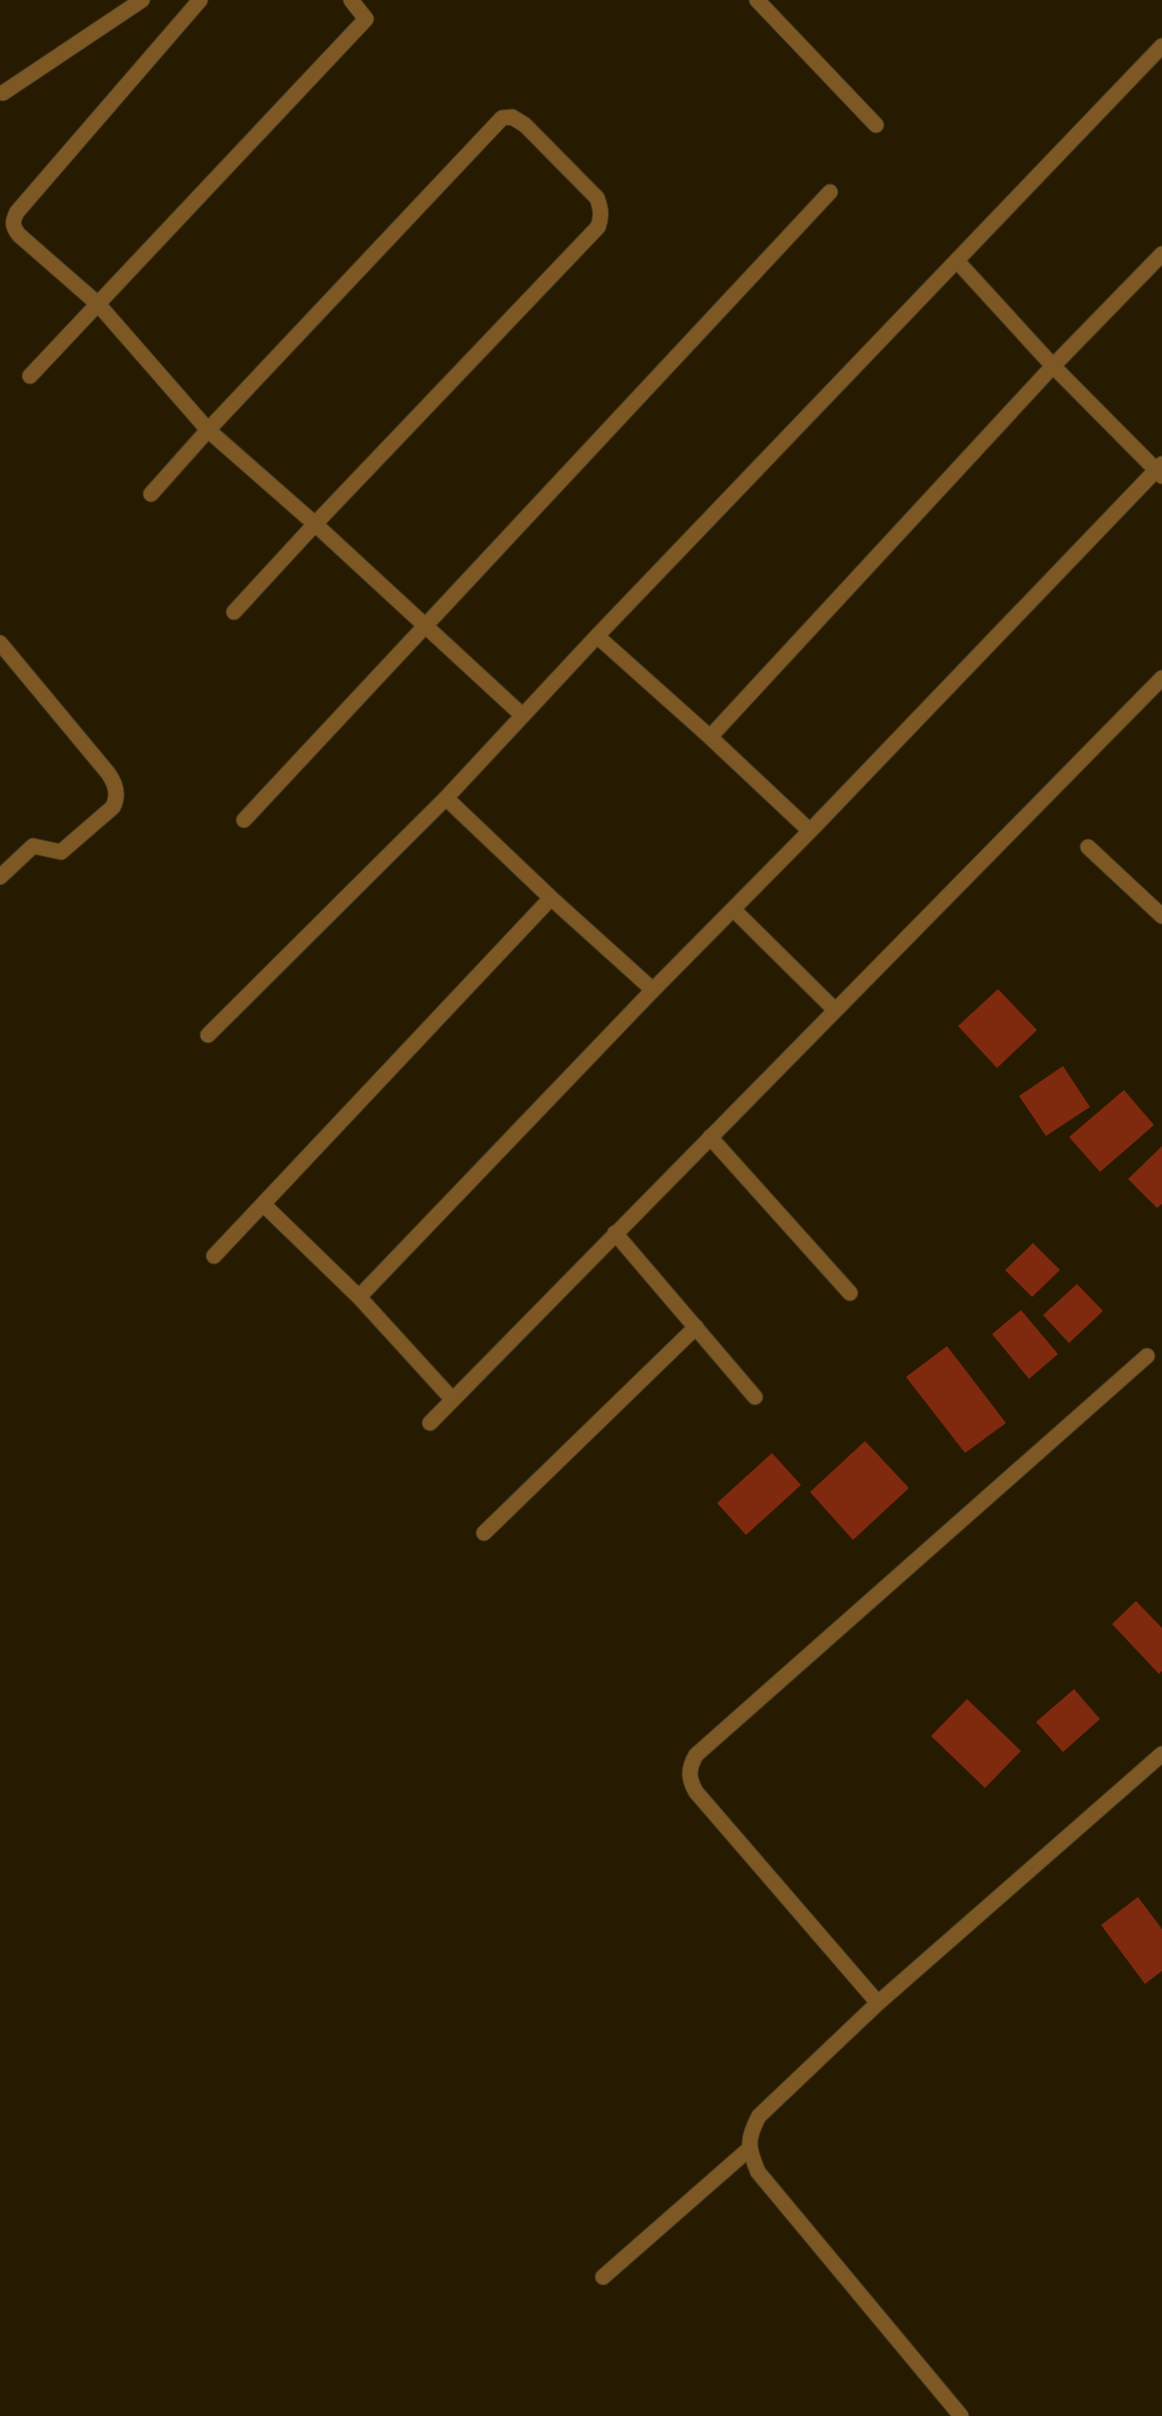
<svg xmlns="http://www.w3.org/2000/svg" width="1162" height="2416" font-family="'Titillium Web',sans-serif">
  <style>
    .building { fill: #7f290e }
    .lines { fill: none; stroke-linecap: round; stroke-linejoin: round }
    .street-casing { stroke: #433920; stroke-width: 17 }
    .street { stroke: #7d5825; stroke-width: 15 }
  </style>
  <rect width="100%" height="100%" fill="#261b01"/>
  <path class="building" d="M998 989 1037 1030 997 1068 958 1026Z
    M1063 1066 1090 1107 1046 1136 1019 1096Z
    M1124 1090 1154 1125 1100 1172 1069 1137Z
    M1162 1146V1204L1157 1208 1128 1179Z
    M1033 1243 1060 1270 1032 1297 1005 1270Z
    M1077 1284 1103 1311 1069 1343 1043 1315Z
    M1021 1310 1058 1354 1029 1379 992 1334Z
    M947 1346 1006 1423 965 1453 906 1377Z
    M865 1441 909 1488 853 1540 810 1492Z
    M772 1453 801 1485 746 1535 717 1503Z
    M1136 1601 1162 1628V1671L1159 1674 1112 1624Z
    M1074 1689 1100 1719 1063 1752 1036 1722Z
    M967 1699 1021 1751 985 1788 931 1736Z
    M1138 1897 1162 1929V1971L1145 1984 1101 1925Z"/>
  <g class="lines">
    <g class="street-casing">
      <path id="street" d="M200 0 17 212C12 222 12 226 19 235L98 304 208 430 315 524 522 715
        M757 0 876 125
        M3 93 142 0
        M957 261 1053 366 1162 476
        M30 376 366 19 351 0
        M151 494 208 430 502 118 512 117 525 125 597 198C601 209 602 216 598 227L315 524 234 612
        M0 643 108 773C116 784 119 795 113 807L61 852 33 846 0 877
        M710 737 1053 366 1162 254
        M446 798 551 898 653 990
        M244 820 830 192
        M810 831 1162 464
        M1088 847 1162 916
        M733 909 835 1010
        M208 1035 446 798 597 636 1162 46
        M710 1137 850 1293
        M615 1233 755 1397
        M214 1256 263 1204
        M359 1297 653 990 810 831 710 737 597 636
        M452 1399 359 1297 263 1204 551 898
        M430 1423 1162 678
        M484 1533 696 1327
        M878 2003 696 1792C688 1778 688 1769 696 1755L1147 1356
        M603 2277 749 2149
        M961 2416 758 2172C748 2148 746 2140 759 2116L878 2003 1162 1754"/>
    </g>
    <use href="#street" class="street"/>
  </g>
</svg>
